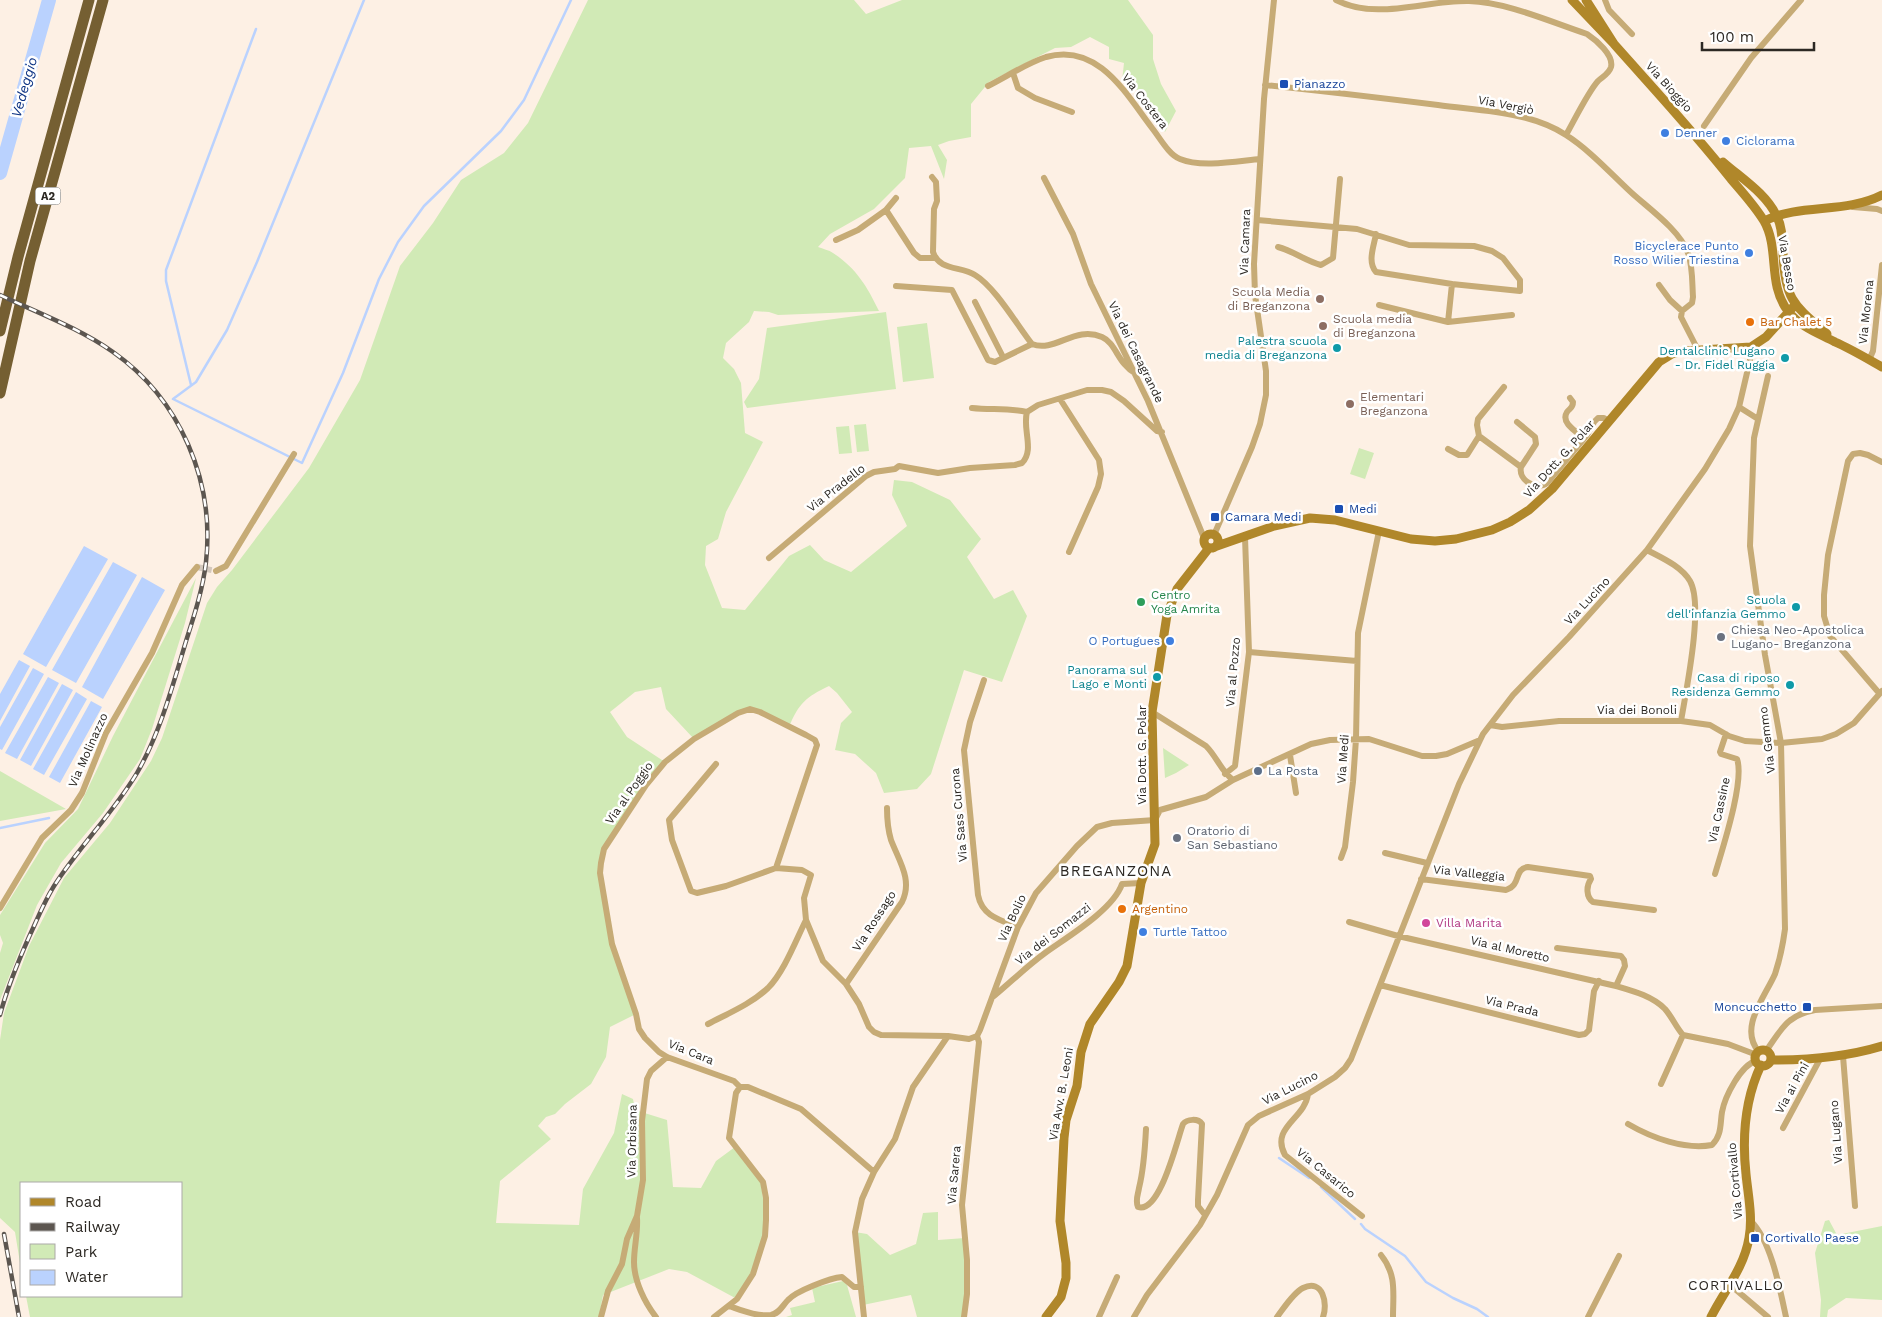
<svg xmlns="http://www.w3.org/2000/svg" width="1882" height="1317" font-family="'Work Sans',sans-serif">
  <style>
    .green { fill: #d1eab6 }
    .water { fill: #bad2fe }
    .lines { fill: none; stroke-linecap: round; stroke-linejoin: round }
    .stream { stroke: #bad2fe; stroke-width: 2.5 }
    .river { stroke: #bad2fe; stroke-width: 14 }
    .street-tunnel { stroke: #d3c8bd; stroke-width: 6; stroke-dasharray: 6 3; stroke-linecap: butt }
    .street { stroke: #c6ab76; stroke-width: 6 }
    .secondary { stroke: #b0872a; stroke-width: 9 }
    .highway { stroke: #755f32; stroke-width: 11 }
    .rail-casing { stroke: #5c5650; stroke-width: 4.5 }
    .rail { stroke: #fff; stroke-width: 2.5; stroke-dasharray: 8; stroke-linecap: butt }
    .transit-dot { fill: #1a4fb4; stroke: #fff; stroke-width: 2 }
    .shop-dot { fill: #3f7fe0; stroke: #fff; stroke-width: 2 }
    .education-dot { fill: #8d6e63; stroke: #fff; stroke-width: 2 }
    .food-dot { fill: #e8710a; stroke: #fff; stroke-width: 2 }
    .culture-dot { fill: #0f9aa8; stroke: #fff; stroke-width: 2 }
    .leisure-dot { fill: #2e9e5b; stroke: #fff; stroke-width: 2 }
    .worship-dot { fill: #6b7280; stroke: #fff; stroke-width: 2 }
    .service-dot { fill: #5c6f8a; stroke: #fff; stroke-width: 2 }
    .hotel-dot { fill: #d1479c; stroke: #fff; stroke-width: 2 }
    .labels { text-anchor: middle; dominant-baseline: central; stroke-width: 5; stroke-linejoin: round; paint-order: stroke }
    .shield { fill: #fff; stroke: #6b6865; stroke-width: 1 }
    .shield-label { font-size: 11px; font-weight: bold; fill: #2c2823 }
    .transit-label { font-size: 12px; fill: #164399; stroke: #fff; text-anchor: start }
    .street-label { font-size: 12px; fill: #2c2823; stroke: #fff }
    .shop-label { font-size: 12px; fill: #366cbe; stroke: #fff; text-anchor: start }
    .education-label { font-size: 12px; fill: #785e54; stroke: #fff; text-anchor: start }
    .food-label { font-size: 12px; fill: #c56008; stroke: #fff; text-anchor: start }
    .culture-label { font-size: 12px; fill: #0d838f; stroke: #fff; text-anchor: end }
    .leisure-label { font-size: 12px; fill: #27864d; stroke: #fff; text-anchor: start }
    .worship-label { font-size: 12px; fill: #5b616d; stroke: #fff; text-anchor: start }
    .service-label { font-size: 12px; fill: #4e5e75; stroke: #fff; text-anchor: start }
    .hotel-label { font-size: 12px; fill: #b23c85; stroke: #fff; text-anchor: start }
    .water-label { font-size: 14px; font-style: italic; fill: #0d3384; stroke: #fff }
    .neighbourhood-label { font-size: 14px; letter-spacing: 1px; fill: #2c2823; stroke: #fff }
    .quarter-label { font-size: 15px; letter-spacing: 1px; fill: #2c2823; stroke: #fff }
  </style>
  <rect width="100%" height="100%" fill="#fdf0e4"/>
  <path class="green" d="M588 0H854L866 14 902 0H1128L1153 35V59L1161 84 1176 111 1165 132 1135 87 1122 81 1124 63 1109 59V47L1090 37 1071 47 1055 48 989 82 971 104V137L949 141 938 145 947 160 944 179 931 146 909 148 905 178 874 209 830 234 818 247C823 249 829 250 833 253 856 268 867 286 879 311L778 315 769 312 754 311 749 322 726 343 723 358 734 369 741 383 745 433 763 442 726 512 718 539 706 546 705 565 722 608 745 610 789 556 810 545 824 560 851 572 907 526 892 495 894 480 912 482 950 500 981 539 967 557 994 599 1013 590 1027 616 1002 682 964 670 931 774 917 789 884 793 876 773 855 754 835 750 841 723 852 712 837 693 829 686C806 697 799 703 789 727L750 709 694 739 666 709 661 687 635 692 610 712 627 737 665 762 613 834 601 863 612 944 636 1014 610 1027 606 1057 591 1084 565 1104 555 1114 546 1117 538 1126 551 1139 500 1181 496 1223 579 1225 583 1189 614 1133 622 1094 633 1099 635 1110 667 1120 673 1187 701 1188 716 1161 735 1147 760 1177 766 1220 753 1274 737 1299 687 1272 669 1269 603 1295 599 1317H30L26 1296H181V1183H21V1269L15 1232 0 1218V1040L4 1013 29 946 64 878 110 823 151 761 162 738 207 603 217 587 232 570 309 468 360 380 400 266 433 223 461 180 504 153 528 123Z
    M886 312 896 389 747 408 744 402 759 379 767 328Z
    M927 323 934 378 903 382 897 327Z
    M866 424 869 451 857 452 854 425Z
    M849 426 852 453 839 454 836 427Z
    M1359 448 1374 453 1365 479 1350 474Z
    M196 578 185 623 152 729 140 759 103 813 61 863 37 905 0 1000V953L3 943 0 935V915L45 843 78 809 113 736Z
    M1163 748 1189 765 1176 773 1165 778Z
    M0 771 66 809 0 821Z
    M938 1212V1240L965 1238 964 1317H917L911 1295 863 1305 855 1232 867 1234 890 1255 916 1244 923 1213Z
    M1829 1220 1837 1235 1882 1226V1300L1846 1298 1828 1310 1827 1317H1820L1821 1300 1815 1253 1825 1221Z
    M843 1281 847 1285 856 1317H786L792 1315 790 1308 815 1302 812 1288Z"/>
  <path class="water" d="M84 546 108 559 46 667 23 654Z
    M113 562 137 575 76 683 52 670Z
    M142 577 165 590 103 699 82 687Z
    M19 660 30 666 0 721V694Z
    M33 668 44 674 2 750 0 749V727Z
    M48 677 59 683 17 759 5 753Z
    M62 684 73 690 31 766 20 760Z
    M76 692 87 699 44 775 33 769Z
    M91 701 102 707 60 783 49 777Z"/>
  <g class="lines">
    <path class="stream" d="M364 0 257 262 227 330 196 382 173 399 302 463 343 373 379 279 398 242 424 206 501 131 524 100 571 0
      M191 385 166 281V270L256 29
      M0 828 49 818
      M1279 1158 1309 1178
      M1321 1187 1355 1219
      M1361 1224 1365 1229 1405 1256 1426 1282 1453 1298 1477 1309 1488 1317"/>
    <path class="river" d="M0 173 49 0"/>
    <path class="street-tunnel" d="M197 567 216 571"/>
    <path class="street" d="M1336 0C1377 21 1425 0 1469 1 1506 2 1551 22 1587 34 1596 40 1614 55 1611 67 1609 74 1602 77 1598 81 1588 92 1574 121 1566 135
      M1605 0 1609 10 1632 34
      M1013 73 1018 88 1035 98 1072 112
      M1265 85C1323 91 1381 98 1438 105 1480 111 1529 111 1566 135 1591 151 1612 175 1634 195 1651 210 1680 231 1688 253 1693 267 1692 283 1693 297L1692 303 1682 311 1681 317 1698 350
      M988 86C1006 77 1027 63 1046 57 1098 42 1126 94 1152 128 1160 138 1169 155 1180 159 1201 168 1238 161 1260 159
      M1704 126 1751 58 1801 0
      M932 177 936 182 937 201 934 209 933 252C939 271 961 266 975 275 995 287 1017 325 1032 344 1055 353 1075 325 1102 337 1116 343 1118 364 1135 373
      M1044 178 1073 234 1091 284 1148 401 1204 538
      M896 198 886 210 914 253 920 258H935
      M1853 207 1877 209 1882 211
      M1257 220 1357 229 1409 245 1474 246 1492 251 1503 258 1520 280V291L1452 284 1448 322 1512 315
      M1376 234C1374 246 1367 262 1376 272L1452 284
      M836 240 858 230 886 210
      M1278 247C1293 251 1306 261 1321 265L1333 258 1340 179
      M1659 285 1670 300 1682 311
      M896 286 952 290 988 360 995 362 1032 344
      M975 302 1003 357
      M1379 305 1448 322
      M1869 360 1873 351 1882 265
      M1504 387 1478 419 1477 425 1479 436 1521 467C1518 480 1536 491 1547 483L1587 435 1594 422 1598 418H1604L1609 421
      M1570 398 1573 402C1573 408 1570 408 1567 412 1560 423 1577 432 1584 438
      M1060 399 1099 460 1101 474 1098 487 1069 552
      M1739 407 1758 419
      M972 408C990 410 1009 408 1027 412L1038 405 1087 390H1102L1111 392 1124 401 1157 431 1162 432
      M1517 422 1535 437 1536 444 1521 467
      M1448 449 1459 455H1467L1479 436
      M1214 535 1252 447 1260 424 1266 395V371L1255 295 1254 264 1264 99 1274 0
      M1647 550C1662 558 1681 566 1690 581 1704 605 1686 691 1681 721
      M769 558 866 476 874 472 895 469 899 466 938 473 970 468 1015 465 1022 463C1035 450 1022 429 1027 412
      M216 571 226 566 294 454
      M1249 652 1357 661
      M984 680 970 722 964 750 978 895C982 916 1000 920 1018 927
      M1879 693 1830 636 1824 616V595L1828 555 1848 461 1853 454 1860 453 1868 455 1882 462
      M1152 712 1206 746C1217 757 1221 771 1233 780
      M1490 725 1502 727 1559 721H1681L1710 725 1729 736 1745 741 1781 743 1822 739 1836 734 1854 723 1882 691
      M1290 755 1296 793
      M716 764 669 820 672 840 691 891 697 893 726 886 776 868 802 870 811 875 804 898 806 920 823 961 846 984 859 1004 869 1027 874 1032 881 1035 948 1036
      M1225 774 1235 766 1249 652 1245 537
      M1385 853 1427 863
      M1341 858 1345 847 1353 782 1356 739 1358 633 1379 531
      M776 868 817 745 815 740 806 735 760 712 750 709 738 713 694 739 665 762 646 785 604 849 601 863 600 873 612 944 636 1014 639 1029 645 1038 659 1052 667 1057 734 1081 740 1087H748L801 1109 874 1172
      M1715 874C1722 850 1745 781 1737 759L1721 754 1720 752 1726 734
      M1421 879 1506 890C1522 885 1513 869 1528 867L1590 876 1591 879C1586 886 1586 897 1593 902L1654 910
      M0 908 42 838 71 810 82 793 106 733 152 653 182 585 197 567
      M1349 922 1398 936 1616 986
      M1557 948 1621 956 1624 960 1625 966 1616 986C1633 991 1652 996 1665 1009 1672 1017 1676 1027 1683 1035
      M846 984 902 902C913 880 899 861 891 840 888 830 887 819 887 808
      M1380 985 1579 1035 1585 1034 1589 1030 1594 991 1599 981
      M994 996C1011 982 1027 966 1045 953 1067 937 1113 910 1122 884L1141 883
      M708 1024C729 1013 751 1004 768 988 784 972 796 940 806 920
      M977 1036 980 1030 1018 927 1036 893 1077 846 1097 827 1112 823 1155 820 1160 810 1206 797 1233 780 1311 744 1330 740 1369 739 1422 756H1436L1447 754 1480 740
      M1766 1051C1781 1030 1787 1015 1815 1010L1882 1006
      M1759 1052C1738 1028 1765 997 1775 974 1780 959 1783 944 1785 929L1781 743 1765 655 1750 546 1754 438 1768 376
      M1843 1056 1855 1206
      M1661 1084 1683 1035 1728 1044 1757 1055
      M1308 1094C1305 1119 1270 1127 1285 1155L1362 1216
      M1628 1124C1652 1138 1685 1150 1712 1145 1722 1135 1720 1124 1722 1112 1725 1096 1741 1065 1756 1061
      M1783 1128 1820 1059
      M1146 1129C1145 1149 1144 1168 1139 1188 1138 1195 1135 1200 1138 1207 1160 1214 1177 1140 1183 1124 1187 1119 1198 1118 1202 1124L1198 1200V1206L1205 1215
      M637 1218C638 1233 634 1247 634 1262 634 1281 645 1303 656 1317
      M1751 1221C1771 1241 1780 1289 1786 1317
      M1381 1255C1397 1275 1393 1293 1393 1317
      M1729 1286 1735 1289 1768 1317
      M729 1306C741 1310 758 1317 771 1315 780 1313 782 1306 788 1300 796 1291 830 1278 842 1277L854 1287H861
      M601 1317 608 1291 622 1264 627 1239 637 1216 643 1180 642 1121 647 1079 651 1071 667 1057
      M714 1317 737 1299 753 1274 765 1236 766 1220V1198L763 1182 729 1138 736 1093 740 1087
      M864 1317 855 1232 862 1199 874 1172 895 1139 913 1087 948 1036 969 1039 977 1036
      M964 1317 967 1294V1260L962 1205 979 1042 977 1036
      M1099 1317 1117 1277
      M1134 1317 1147 1295 1200 1225 1217 1195 1248 1125 1259 1116 1308 1094 1335 1077 1345 1068 1351 1059 1459 784 1483 734 1513 695 1569 637 1647 550 1705 469 1729 429 1739 407 1750 360 1751 347
      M1277 1317C1284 1308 1293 1293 1303 1288 1323 1278 1328 1304 1323 1317
      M1588 1317 1619 1256"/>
    <path class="secondary" d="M1572 0 1614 44 1586 0
      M1614 44C1653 88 1694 132 1731 179 1742 192 1755 206 1764 221 1780 249 1767 284 1788 311 1800 327 1818 333 1835 342 1851 349 1866 358 1882 367
      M1723 162C1741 178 1767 194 1777 217 1783 228 1782 242 1783 254 1785 300 1794 305 1827 334
      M1764 221C1801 203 1845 214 1882 195
      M1204 541a7 7 0 1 1 14 0a7 7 0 1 1-14 0Z
      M1217 546 1274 526 1310 518 1335 520 1411 539 1435 541 1456 539 1492 530 1510 522 1529 510 1552 489 1659 362 1672 354 1684 351 1751 347 1766 337 1795 305
      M1755 1058a8 8 0 1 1 16 0a8 8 0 1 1-16 0Z
      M1771 1060C1809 1060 1846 1057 1882 1046
      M1046 1317 1061 1297 1066 1278V1263L1060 1221 1064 1138 1066 1120 1077 1086 1081 1052 1090 1024 1119 982 1127 966 1141 883 1155 844 1152 712 1167 615 1177 589 1209 548
      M1711 1317C1724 1291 1744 1268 1749 1238 1753 1217 1748 1195 1746 1174 1742 1137 1745 1099 1761 1065"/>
    <path class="highway" d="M0 331 18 257 89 0
      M0 393 30 261 103 0"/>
    <g class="rail-casing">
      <path id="rail" d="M0 295C38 313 79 328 113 352 180 399 215 481 206 562 203 588 195 613 187 638 173 684 161 731 137 773 113 813 79 847 54 886 44 902 37 920 29 937 18 962 7 988 0 1015
        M4 1234 19 1317"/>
    </g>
    <use href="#rail" class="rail"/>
  </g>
  <g class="transit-dot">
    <rect x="1279" y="79" width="10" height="10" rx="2.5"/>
    <rect x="1334" y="504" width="10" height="10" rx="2.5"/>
    <rect x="1210" y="512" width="10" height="10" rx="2.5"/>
    <rect x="1802" y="1002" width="10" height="10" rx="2.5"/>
    <rect x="1750" y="1233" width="10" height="10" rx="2.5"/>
  </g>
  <g class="shop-dot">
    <circle cx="1665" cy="133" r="5"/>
    <circle cx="1726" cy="141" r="5"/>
    <circle cx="1749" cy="253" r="5"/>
    <circle cx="1170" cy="641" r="5"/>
    <circle cx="1143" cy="932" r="5"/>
  </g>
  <g class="education-dot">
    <circle cx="1320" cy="299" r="5"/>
    <circle cx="1323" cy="326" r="5"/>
    <circle cx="1350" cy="404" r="5"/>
  </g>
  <g class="food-dot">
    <circle cx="1750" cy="322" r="5"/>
    <circle cx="1122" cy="909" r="5"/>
  </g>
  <g class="culture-dot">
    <circle cx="1337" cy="348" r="5"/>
    <circle cx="1785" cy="358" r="5"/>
    <circle cx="1796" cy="607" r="5"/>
    <circle cx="1157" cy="677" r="5"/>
    <circle cx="1790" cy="685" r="5"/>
  </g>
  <circle class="leisure-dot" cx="1141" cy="602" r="5"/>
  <g class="worship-dot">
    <circle cx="1721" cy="637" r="5"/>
    <circle cx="1177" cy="838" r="5"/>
  </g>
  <circle class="service-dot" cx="1258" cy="771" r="5"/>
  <circle class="hotel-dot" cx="1426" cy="923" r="5"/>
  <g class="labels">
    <rect class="shield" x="35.5" y="187.5" width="25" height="17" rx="4"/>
    <g class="shield-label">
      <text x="48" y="196">A2</text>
    </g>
    <g class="transit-label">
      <text x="1294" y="84">Pianazzo</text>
      <text x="1349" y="509">Medi</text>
      <text x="1225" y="517">Camara Medi</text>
      <text x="1797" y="1007" text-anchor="end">Moncucchetto</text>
      <text x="1765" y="1238">Cortivallo Paese</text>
    </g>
    <g class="street-label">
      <text transform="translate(1669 87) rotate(48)">Via Bioggio</text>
      <text transform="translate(1145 101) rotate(52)">Via Costera</text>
      <text transform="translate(1506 105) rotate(11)">Via Vergiò</text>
      <text transform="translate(1245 242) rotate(-88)">Via Camara</text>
      <text transform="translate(1787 263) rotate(80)">Via Besso</text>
      <text transform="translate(1866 312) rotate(-84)">Via Morena</text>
      <text transform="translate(1136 352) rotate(64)">Via dei Casagrande</text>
      <text transform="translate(1559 459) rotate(-48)">Via Dott. G. Polar</text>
      <text transform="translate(836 488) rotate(-38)">Via Pradello</text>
      <text transform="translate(1587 601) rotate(-47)">Via Lucino</text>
      <text transform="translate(1233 672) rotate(-85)">Via al Pozzo</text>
      <text x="1637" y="710">Via dei Bonoli</text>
      <text transform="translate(1767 740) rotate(-97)">Via Gemmo</text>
      <text transform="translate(88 750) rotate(-66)">Via Molinazzo</text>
      <text transform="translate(1142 755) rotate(-90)">Via Dott. G. Polar</text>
      <text transform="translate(1343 759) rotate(-86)">Via Medi</text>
      <text transform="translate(629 793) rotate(-55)">Via al Poggio</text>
      <text transform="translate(1719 810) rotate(-78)">Via Cassine</text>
      <text transform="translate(959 815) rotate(-95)">Via Sass Curona</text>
      <text transform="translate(1469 873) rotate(6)">Via Valleggia</text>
      <text transform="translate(1012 918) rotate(-65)">Via Bolio</text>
      <text transform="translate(874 921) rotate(-57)">Via Rossago</text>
      <text transform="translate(1053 934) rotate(-38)">Via dei Somazzi</text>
      <text transform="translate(1510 949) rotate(13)">Via al Moretto</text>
      <text transform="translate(1512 1006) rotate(14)">Via Prada</text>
      <text transform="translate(691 1052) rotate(22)">Via Cara</text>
      <text transform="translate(1290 1088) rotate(-27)">Via Lucino</text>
      <text transform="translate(1792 1088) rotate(-61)">Via ai Pini</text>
      <text transform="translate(1061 1094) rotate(-80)">Via Avv. B. Leoni</text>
      <text transform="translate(1836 1132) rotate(-94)">Via Lugano</text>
      <text transform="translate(632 1141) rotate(-89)">Via Orbisana</text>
      <text transform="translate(1326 1173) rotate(39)">Via Casarico</text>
      <text transform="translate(954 1175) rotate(-85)">Via Sarera</text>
      <text transform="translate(1735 1181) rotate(-95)">Via Cortivallo</text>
    </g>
    <g class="shop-label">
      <text x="1675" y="133">Denner</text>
      <text x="1736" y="141">Ciclorama</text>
      <text x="1739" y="246" text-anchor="end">Bicyclerace Punto<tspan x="1739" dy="14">Rosso Wilier Triestina</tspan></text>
      <text x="1160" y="641" text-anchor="end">O Portugues</text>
      <text x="1153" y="932">Turtle Tattoo</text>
    </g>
    <g class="education-label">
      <text x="1310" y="292" text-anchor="end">Scuola Media<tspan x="1310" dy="14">di Breganzona</tspan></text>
      <text x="1333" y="319">Scuola media<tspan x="1333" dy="14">di Breganzona</tspan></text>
      <text x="1360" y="397">Elementari<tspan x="1360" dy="14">Breganzona</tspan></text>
    </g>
    <g class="food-label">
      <text x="1760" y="322">Bar Chalet 5</text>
      <text x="1132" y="909">Argentino</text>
    </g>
    <g class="culture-label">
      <text x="1327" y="341">Palestra scuola<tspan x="1327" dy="14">media di Breganzona</tspan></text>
      <text x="1775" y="351">Dentalclinic Lugano<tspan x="1775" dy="14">- Dr. Fidel Ruggia</tspan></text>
      <text x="1786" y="600">Scuola<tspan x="1786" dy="14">dell'infanzia Gemmo</tspan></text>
      <text x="1147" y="670">Panorama sul<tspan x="1147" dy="14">Lago e Monti</tspan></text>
      <text x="1780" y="678">Casa di riposo<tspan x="1780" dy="14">Residenza Gemmo</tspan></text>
    </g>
    <g class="leisure-label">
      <text x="1151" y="595">Centro<tspan x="1151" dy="14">Yoga Amrita</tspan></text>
    </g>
    <g class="worship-label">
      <text x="1731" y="630">Chiesa Neo-Apostolica<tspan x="1731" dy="14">Lugano- Breganzona</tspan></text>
      <text x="1187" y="831">Oratorio di<tspan x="1187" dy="14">San Sebastiano</tspan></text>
    </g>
    <g class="service-label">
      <text x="1268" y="771">La Posta</text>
    </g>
    <g class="hotel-label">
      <text x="1436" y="923">Villa Marita</text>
    </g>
    <g class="water-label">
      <text transform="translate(24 87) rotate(-74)">Vedeggio</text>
    </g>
    <g class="neighbourhood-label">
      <text x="1736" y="1285">CORTIVALLO</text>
    </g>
    <g class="quarter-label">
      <text x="1116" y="871">BREGANZONA</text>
    </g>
  </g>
  <rect x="20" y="1182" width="162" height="115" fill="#ffffff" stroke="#aba9a7"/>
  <rect x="30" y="1198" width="25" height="8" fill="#b0872a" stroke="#aba9a7"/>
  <text x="65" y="1207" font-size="15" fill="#2c2823">Road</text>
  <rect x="30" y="1223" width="25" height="8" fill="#5c5650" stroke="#aba9a7"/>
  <text x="65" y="1232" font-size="15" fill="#2c2823">Railway</text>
  <rect x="30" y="1244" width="25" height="15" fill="#d1eab6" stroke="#aba9a7"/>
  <text x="65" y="1257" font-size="15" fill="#2c2823">Park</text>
  <rect x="30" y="1270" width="25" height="15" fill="#bad2fe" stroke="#aba9a7"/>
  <text x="65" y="1282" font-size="15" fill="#2c2823">Water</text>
  <path d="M1702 42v8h112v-8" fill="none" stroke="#2c2823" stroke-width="2.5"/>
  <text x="1710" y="42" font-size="15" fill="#2c2823" stroke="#ffffff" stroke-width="4" paint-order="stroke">100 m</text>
</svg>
